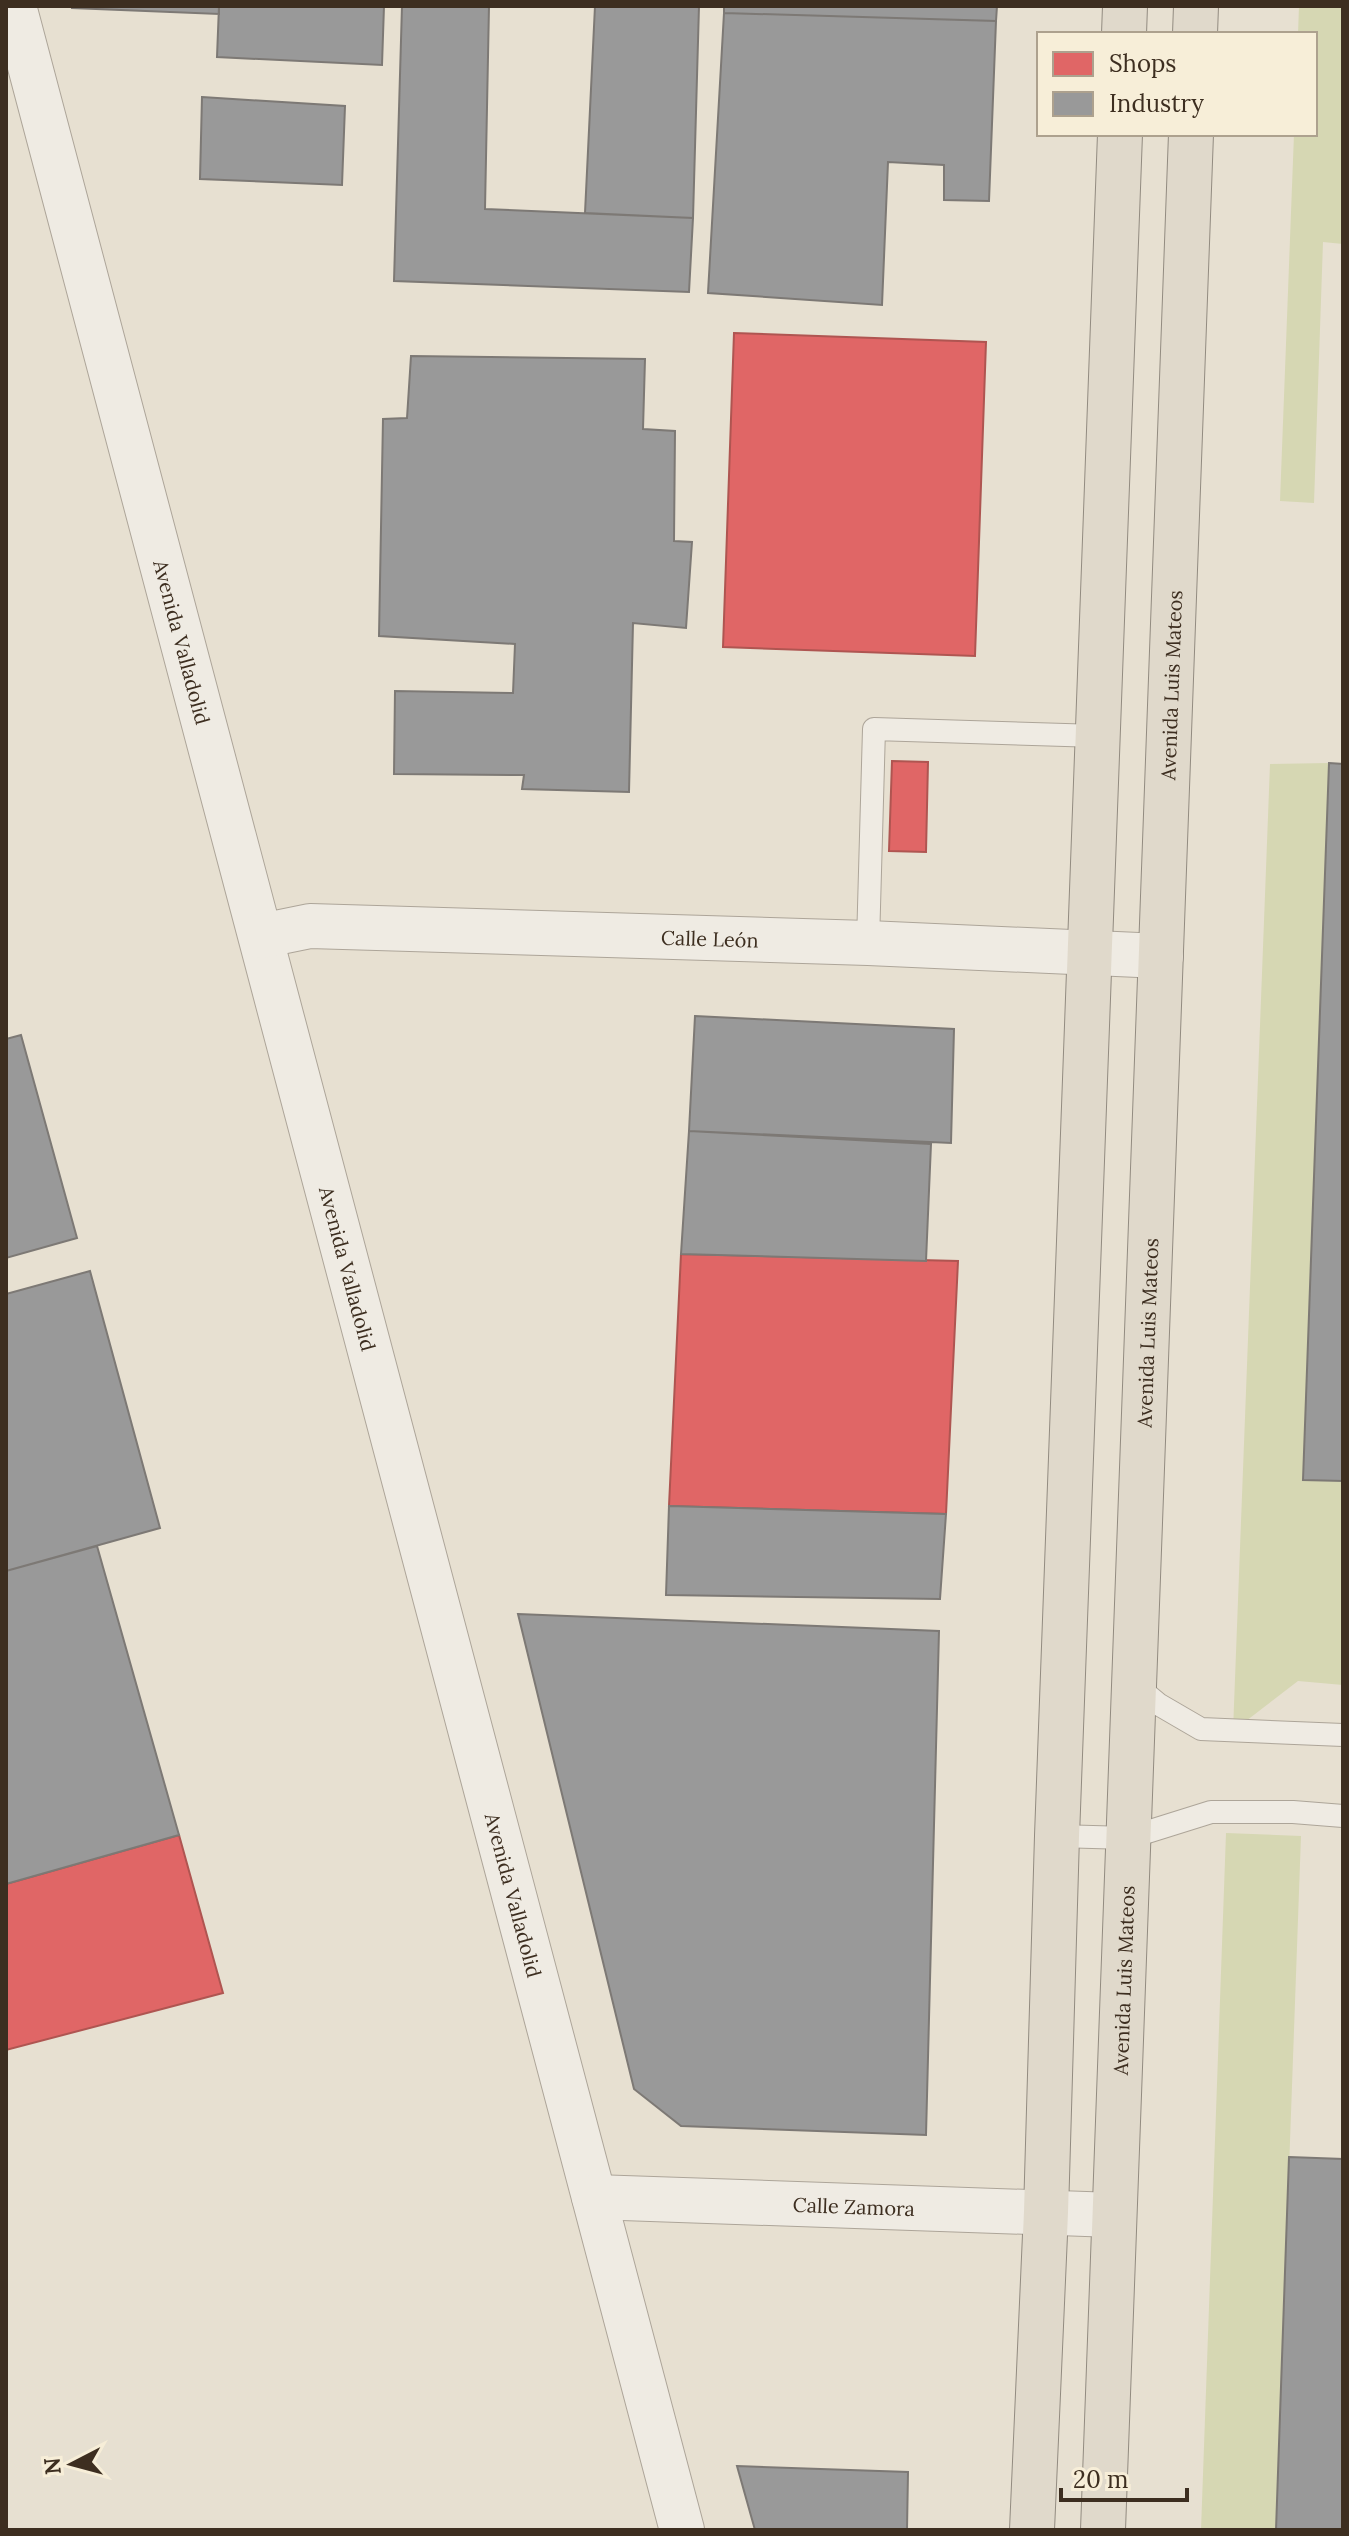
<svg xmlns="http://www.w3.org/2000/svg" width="1349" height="2536" font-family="Lora,serif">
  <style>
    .green { fill: #d6d7b3 }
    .shops { fill: #e06666; stroke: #af5551; stroke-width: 2 }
    .industry { fill: #999; stroke: #7d7975; stroke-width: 2 }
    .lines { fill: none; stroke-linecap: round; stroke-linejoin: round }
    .service-casing { stroke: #ada599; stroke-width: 24 }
    .minor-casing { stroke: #ada599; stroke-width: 46 }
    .trunk-casing { stroke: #928b80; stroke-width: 46 }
    .service { stroke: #efebe3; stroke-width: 22 }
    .minor { stroke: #efebe3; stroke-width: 44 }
    .trunk { stroke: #e0d9cb; stroke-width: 44 }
    .labels { text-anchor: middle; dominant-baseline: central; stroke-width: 8; stroke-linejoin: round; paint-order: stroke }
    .street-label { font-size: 20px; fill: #3d2e20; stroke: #f7eed8 }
  </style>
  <rect width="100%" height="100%" fill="#e7e0d1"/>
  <path class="green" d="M1299 6H1343V244L1323 242 1314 503 1280 501 1294 134H1315V34H1298Z
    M1329 763 1303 1479 1343 1481V1685L1298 1681 1233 1731 1270 764Z
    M1226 1833 1301 1836 1276 2530H1201Z"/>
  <path class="shops" d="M734 333 986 342 975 656 723 647Z
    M892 761 928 762 926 852 889 851Z
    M681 1254 958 1261 946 1514 669 1506Z
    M179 1835 223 1993 6 2050V1884Z"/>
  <path class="industry" d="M72 6H219V14L72 8Z
    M219 6H384L382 65 217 57Z
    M402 6H489L485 209 693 218 689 292 394 281Z
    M595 6H699L693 218 585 213Z
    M724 6H997L996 21 724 13Z
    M724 13 996 21 989 201 944 200V165L888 162 882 305 708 293Z
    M202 97 345 106 342 185 200 179Z
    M411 356 645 359 643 429 675 431 674 541 692 542 686 628 633 623 629 792 522 789 524 775 394 774 395 691 513 693 515 644 379 636 383 419 407 418Z
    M1329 763 1343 764V1481L1303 1480Z
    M695 1016 954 1029 951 1143 689 1131Z
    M21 1035 77 1238 6 1258V1039Z
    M689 1131 931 1144 926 1261 681 1254Z
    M90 1271 160 1528 6 1571V1294Z
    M669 1506 946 1514 940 1599 666 1595Z
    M97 1546 179 1835 6 1884V1571Z
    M518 1614 939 1631 926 2135 681 2126 634 2089Z
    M1289 2157 1343 2159V2530H1276Z
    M737 2466 908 2472 907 2530H755Z"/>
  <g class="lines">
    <g class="service-casing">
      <path id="service" d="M868 943 874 729 1098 736
        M1134 1684 1158 1704 1201 1729 1343 1735
        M1057 1836 1128 1838 1211 1812H1293L1343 1816"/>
    </g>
    <g class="minor-casing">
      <g id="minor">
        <path id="s1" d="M14 6 682 2530"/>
        <path id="s2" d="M261 936 310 926 868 943 1161 956"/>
        <path id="s3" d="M594 2197 1114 2215"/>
      </g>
    </g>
    <g class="trunk-casing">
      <g id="trunk">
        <path d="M1124 34 1125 6"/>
        <path d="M1195 34 1196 6"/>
        <path d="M1032 2530 1046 2212 1057 1836 1120 134"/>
        <path id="s4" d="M1103 2530 1191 134"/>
      </g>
    </g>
    <use href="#service" class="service"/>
    <use href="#minor" class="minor"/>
    <use href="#trunk" class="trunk"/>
  </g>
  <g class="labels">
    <g class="street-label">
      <text stroke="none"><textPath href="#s1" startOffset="658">Avenida Valladolid</textPath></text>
      <text stroke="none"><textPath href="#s4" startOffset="1846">Avenida Luis Mateos</textPath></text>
      <text stroke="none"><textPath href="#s2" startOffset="450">Calle León</textPath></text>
      <text stroke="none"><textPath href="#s1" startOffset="1306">Avenida Valladolid</textPath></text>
      <text stroke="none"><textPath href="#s4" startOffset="1198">Avenida Luis Mateos</textPath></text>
      <text stroke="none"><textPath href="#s1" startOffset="1954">Avenida Valladolid</textPath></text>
      <text stroke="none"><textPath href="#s4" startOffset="550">Avenida Luis Mateos</textPath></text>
      <text stroke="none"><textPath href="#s3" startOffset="260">Calle Zamora</textPath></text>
    </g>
  </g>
  <rect width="1349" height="2536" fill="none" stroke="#3d2e20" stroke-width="16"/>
  <rect x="1037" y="32" width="280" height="104" fill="#f7eed8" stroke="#ada18e" stroke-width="2"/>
  <rect x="1053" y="52" width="40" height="24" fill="#e06666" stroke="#ada18e" stroke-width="2"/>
  <text x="1109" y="72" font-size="24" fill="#3d2e20">Shops</text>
  <rect x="1053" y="92" width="40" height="24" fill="#999999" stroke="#ada18e" stroke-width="2"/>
  <text x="1109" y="112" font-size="24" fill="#3d2e20">Industry</text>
  <g transform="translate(72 2464) rotate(264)" stroke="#f7eed8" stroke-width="6" paint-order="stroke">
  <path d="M0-6L14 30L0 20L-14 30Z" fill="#3d2e20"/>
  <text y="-12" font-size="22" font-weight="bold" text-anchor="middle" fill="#3d2e20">N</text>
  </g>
  <path d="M1061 2488v12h126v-12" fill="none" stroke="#3d2e20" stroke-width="4"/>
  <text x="1073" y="2488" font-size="24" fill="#3d2e20" stroke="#f7eed8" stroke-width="6" paint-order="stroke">20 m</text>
</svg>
